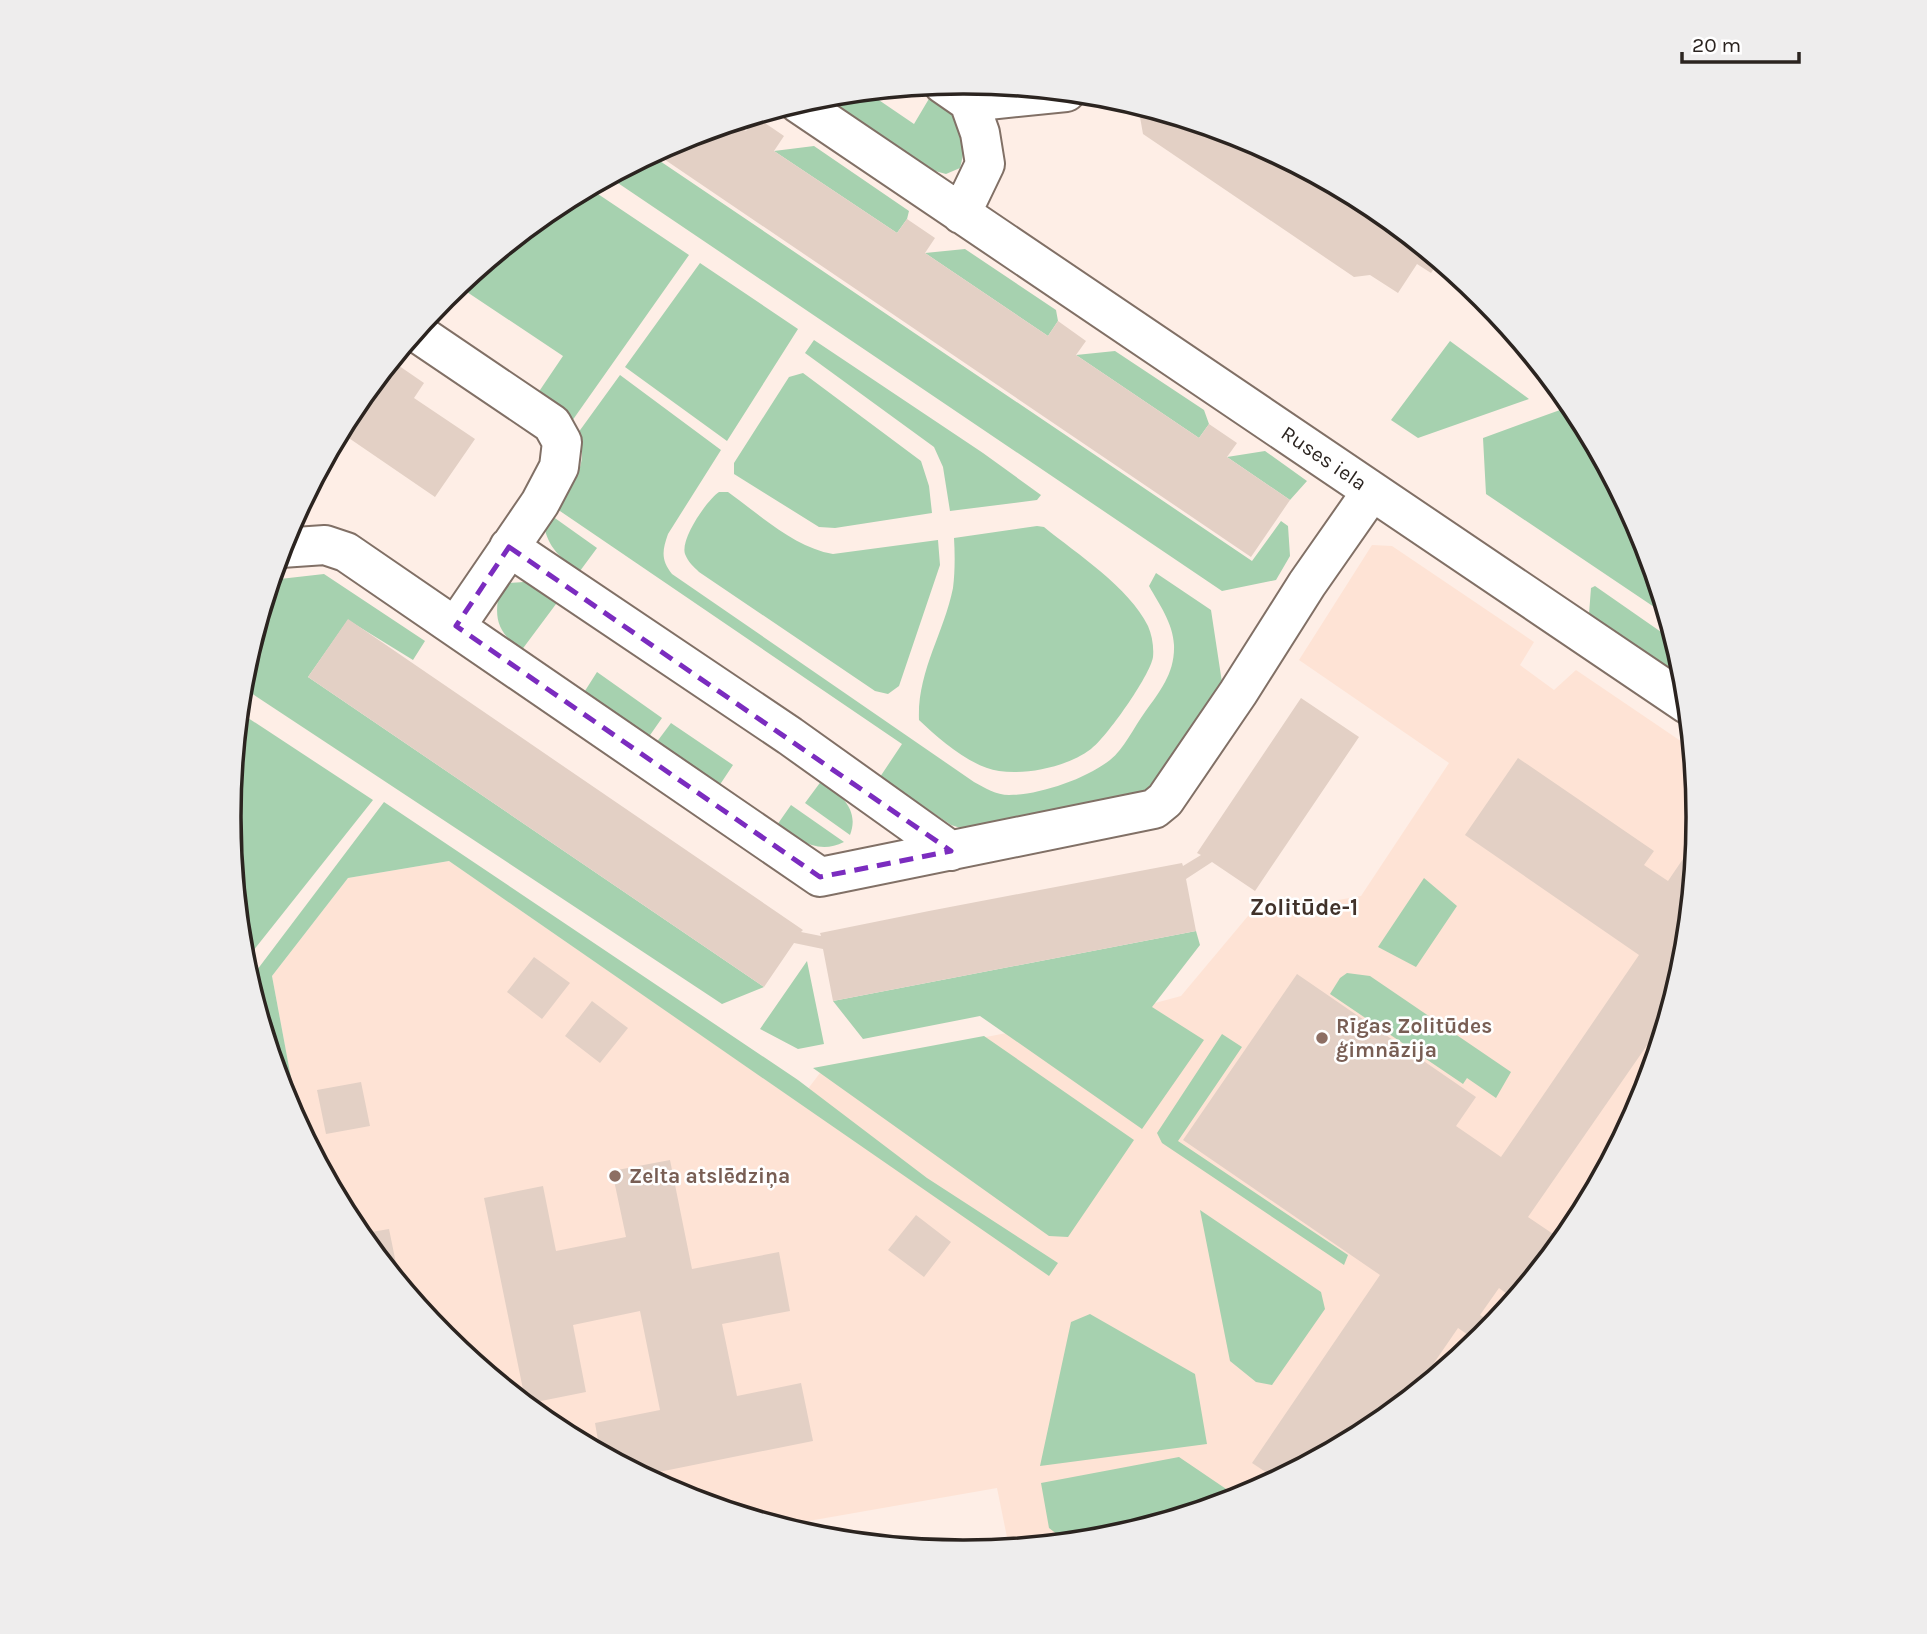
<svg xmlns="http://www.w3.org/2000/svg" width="1927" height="1634" font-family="Karla,sans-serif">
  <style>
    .built { fill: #fee3d5 }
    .green { fill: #a6d1af }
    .building { fill: #e3d0c5 }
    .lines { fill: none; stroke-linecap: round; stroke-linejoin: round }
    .minor-casing { stroke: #817066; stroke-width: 42 }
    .minor { stroke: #fff; stroke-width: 38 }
    .marked { fill: none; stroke: #7b2cbf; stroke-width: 5; stroke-dasharray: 14 9; stroke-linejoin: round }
    .education-dot { fill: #8d6e63; stroke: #fff; stroke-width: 2.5 }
    .labels { text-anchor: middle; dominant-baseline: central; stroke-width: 5; stroke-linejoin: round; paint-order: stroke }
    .street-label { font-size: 21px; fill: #2b2420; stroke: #fff }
    .education-label { font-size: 21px; font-weight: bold; fill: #785e54; stroke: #fff; text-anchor: start }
    .neighbourhood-label { font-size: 23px; font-weight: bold; fill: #41322a; stroke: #fff }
    .rim { fill: none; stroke: #2b2420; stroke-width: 3.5 }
  </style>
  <rect width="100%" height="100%" fill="#feeee6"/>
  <path class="built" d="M1372 545 1392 546 1534 642 1520 665 1554 690 1576 670 1691 748 1698 817 1684 961 1642 1099 1574 1226 1483 1337 1371 1428 1244 1496 1106 1538 1009 1547 997 1488 780 1526 682 1496 555 1428 444 1336 352 1225 300 1126 272 976 348 878 449 861 798 1102 823 1069 1144 1006 1181 996 1248 916 1361 896 1449 763 1299 660Z"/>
  <path class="green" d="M867 92 914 124 930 97C960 118 970 131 960 168L946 174 935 171 823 96Z
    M814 146 909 211 907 219 897 233 774 151Z
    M651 155 1252 561 1281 521 1288 526 1290 556 1276 580 1222 591 609 177Z
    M589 188 689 255 572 421 538 393 563 356 458 286 556 206Z
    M965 249 1056 310 1058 321 1048 336 925 253Z
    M700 263 798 329 727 441 625 367Z
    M814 340 983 453 1041 495 1037 500 950 511 943 467 934 447 805 353Z
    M1450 341 1529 399 1418 438 1391 420Z
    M1115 351 1204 410 1209 424 1199 438 1076 355Z
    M803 373 921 461 929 486 932 513 835 528 819 527 734 474V463L789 377Z
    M620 375 721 450 668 534C662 551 661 560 672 574L974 782C985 788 996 795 1009 795 1039 795 1086 779 1110 760 1124 749 1134 727 1145 712 1160 691 1175 673 1174 645 1173 623 1159 604 1149 586L1156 573 1211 610 1223 689 1151 791 970 831 951 825 880 777 902 744 557 509C573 484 590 464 578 433Z
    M1560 410 1584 426 1642 536 1666 615 1486 494 1483 438Z
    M1265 451 1307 481 1290 500 1227 457Z
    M719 492H728C760 515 794 547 833 554L938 540 940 565 899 686 888 694 875 691 699 572C694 567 688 562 685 554 680 539 707 500 719 492Z
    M552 516 597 548 580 571C563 560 550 550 545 530Z
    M1037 526 1044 527C1077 554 1129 587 1148 626 1152 635 1154 647 1153 657 1150 676 1106 738 1091 749 1067 767 1027 775 999 771 971 767 939 739 919 720 917 672 944 633 953 588 955 572 955 554 954 538Z
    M324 574 425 641 413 660 348 620 308 677 764 987 722 1004 242 687 243 673 271 580Z
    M524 582 543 589 559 600 521 651C498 631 493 620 500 589L509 583Z
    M1595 586 1674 641 1685 681 1589 614 1591 588Z
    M597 672 662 718 648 738 583 694Z
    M239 712 373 800 253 951 229 817Z
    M671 723 733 765 719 786 656 743Z
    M822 780C840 795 860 809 850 835L805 803Z
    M384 802 798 1080 927 1178 1058 1263 1049 1276 449 861 348 878 272 976 300 1126 285 1098 275 1066 257 970Z
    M791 805 844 842C818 855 798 840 777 825Z
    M1424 878 1457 906 1416 967 1378 947Z
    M1196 931 1200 945 1152 1007 1204 1040 1142 1129 980 1016 863 1039 833 1001Z
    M807 961 824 1044 798 1049 760 1029Z
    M1347 973 1370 976 1511 1072 1496 1098 1467 1078 1463 1084 1330 994 1340 978Z
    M1222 1034 1242 1047 1178 1141 1348 1255 1344 1265 1162 1143 1157 1133Z
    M984 1036 1134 1140 1068 1237 1049 1236 813 1068Z
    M1200 1210 1321 1292 1325 1309 1272 1385 1256 1382 1230 1361Z
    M1090 1314 1195 1374 1207 1444 1040 1466 1071 1322Z
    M1179 1457 1235 1495V1499L1145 1526 1076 1541 1067 1542 1049 1528 1041 1483Z"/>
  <path class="building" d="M1120 100 1245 138 1372 206 1439 261 1431 273 1417 264 1398 293 1370 275 1354 277 1143 134 1140 117 1119 103Z
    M756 117 784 136 774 151 897 233 907 219 935 238 925 253 1048 336 1058 321 1086 341 1076 355 1199 438 1209 424 1237 443 1227 457 1290 500 1251 557 655 153 683 138 733 123 746 131Z
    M392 361 424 383 414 398 475 439 435 497 340 432 353 408Z
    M348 619 803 930 801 932 821 936 820 933 929 911 1182 863 1183 866 1201 855 1197 853 1301 698 1359 737 1255 891 1212 862 1186 879 1196 931 833 1001 823 949 794 943 764 987 308 677Z
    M1518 758 1654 851 1644 865 1668 881 1687 853 1694 858 1684 961 1668 1015 1528 1217 1562 1240 1514 1299 1499 1288 1480 1315 1494 1324 1483 1337 1477 1341 1458 1328 1412 1395 1371 1428 1276 1479 1252 1463 1380 1275 1183 1140 1297 974 1476 1097 1456 1126 1501 1157 1639 955 1465 835Z
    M534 957 570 983 542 1019 507 992Z
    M592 1001 628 1028 600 1063 565 1036Z
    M361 1082 370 1126 326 1134 317 1090Z
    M670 1160 692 1269 779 1252 790 1311 722 1324 737 1396 801 1383 813 1441 644 1475 600 1452 595 1423 660 1410 640 1311 573 1325 586 1392 526 1404 484 1198 543 1186 556 1251 626 1237 612 1171Z
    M916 1215 951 1242 924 1277 888 1250Z
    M389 1229 398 1273 392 1274 360 1234Z"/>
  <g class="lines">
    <g class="minor-casing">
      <path id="minor" d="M943 84 969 102 980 133 985 164 961 214
        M969 102 1066 92
        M798 103 1687 704
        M416 332 552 424 562 442 559 467 540 503 456 626
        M509 547 790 736 951 851
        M281 548 325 545 346 552 820 877 1154 809 1165 800 1238 693 1307 584 1372 491"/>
    </g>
    <use href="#minor" class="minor"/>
  </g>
  <path class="marked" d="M509 547 951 851 820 877 456 626Z"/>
  <g class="education-dot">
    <circle cx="1322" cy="1038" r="7"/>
    <circle cx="615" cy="1176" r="7"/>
  </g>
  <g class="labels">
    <g class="street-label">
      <text transform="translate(1324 458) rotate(34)">Ruses iela</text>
    </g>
    <g class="education-label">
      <text x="1336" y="1026">Rīgas Zolitūdes<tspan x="1336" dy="24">ģimnāzija</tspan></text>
      <text x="629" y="1176">Zelta atslēdziņa</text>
    </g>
    <g class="neighbourhood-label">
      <text x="1304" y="907">Zolitūde-1</text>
    </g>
  </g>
  <path d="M0 0H1927V1634H0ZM963 94H964A722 722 0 0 1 1686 816V818A722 722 0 0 1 964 1540H963A722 722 0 0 1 241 818V816A722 722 0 0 1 963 94Z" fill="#eeeded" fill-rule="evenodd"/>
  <path class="rim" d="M963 94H964A722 722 0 0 1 1686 816V818A722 722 0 0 1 964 1540H963A722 722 0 0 1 241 818V816A722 722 0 0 1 963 94Z"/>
  <path d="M1682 52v10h117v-10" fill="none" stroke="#2b2420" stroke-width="3.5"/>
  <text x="1692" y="52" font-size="21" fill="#2b2420" stroke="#ffffff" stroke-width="5" paint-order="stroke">20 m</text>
</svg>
